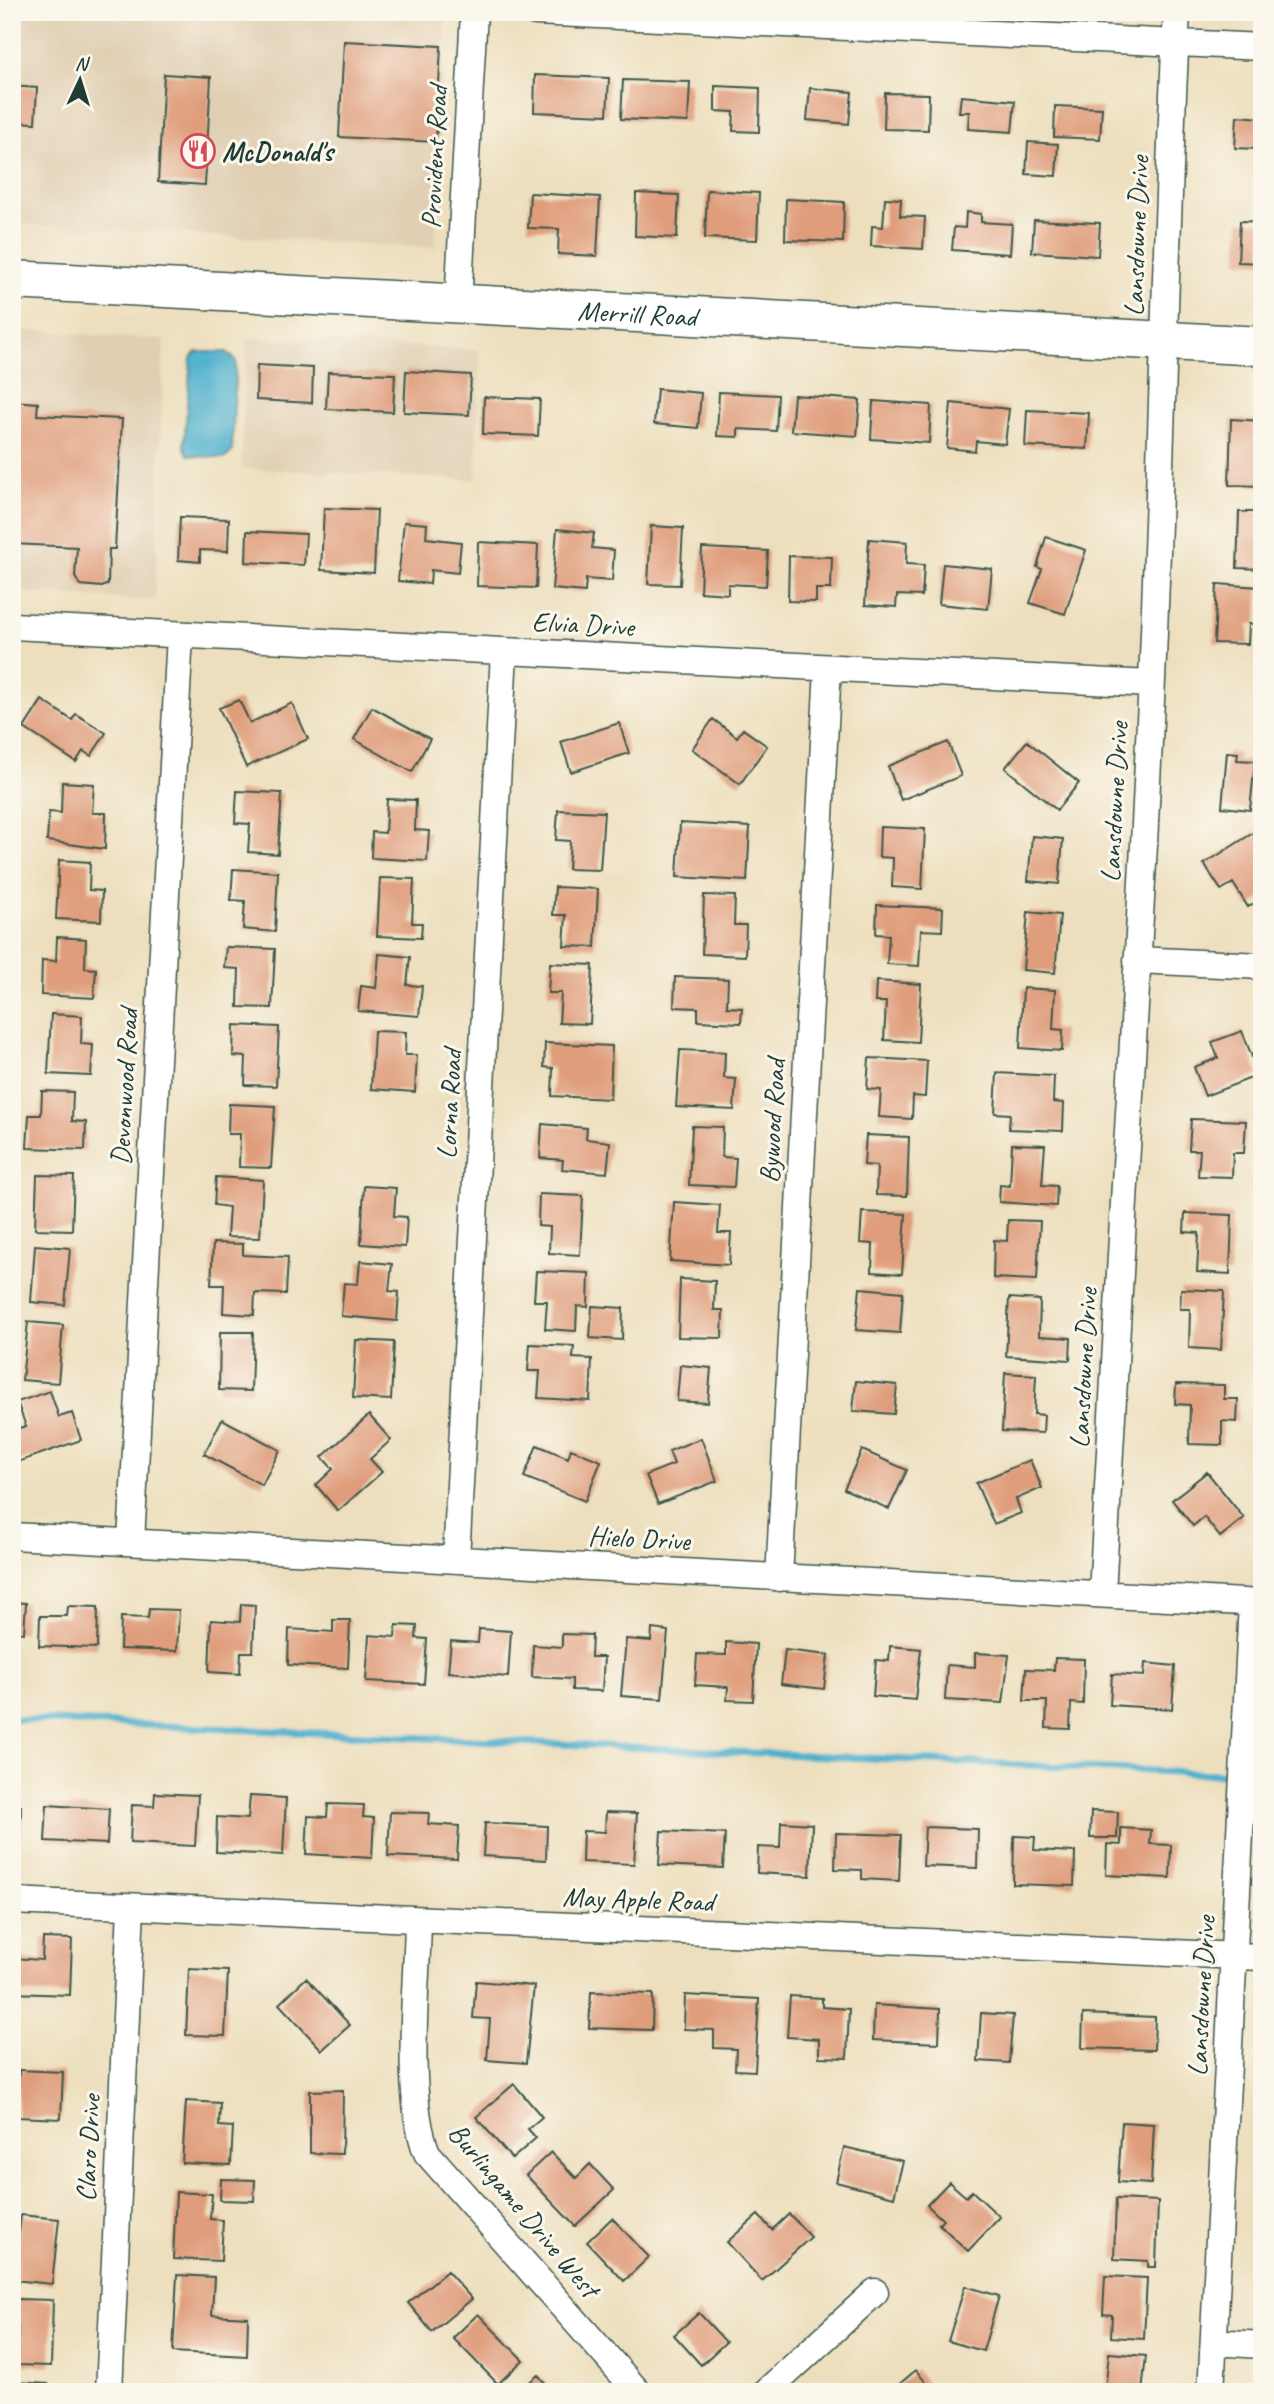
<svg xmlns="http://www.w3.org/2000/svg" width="1274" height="2404" font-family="Caveat,sans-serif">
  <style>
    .built { fill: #e0cfb2 }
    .water { fill: #4fb0cd; stroke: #377680; stroke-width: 2 }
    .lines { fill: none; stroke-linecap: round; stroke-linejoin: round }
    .stream { stroke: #4fb0cd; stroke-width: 7 }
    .building { fill: #df9d7c }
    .street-casing { stroke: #3e5549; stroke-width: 29 }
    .secondary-casing { stroke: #3e5549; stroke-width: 41 }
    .street { stroke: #fff; stroke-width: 26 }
    .secondary { stroke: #fff; stroke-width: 38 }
    .labels { text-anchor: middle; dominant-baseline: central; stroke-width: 6; stroke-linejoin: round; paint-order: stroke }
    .poi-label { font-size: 28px; font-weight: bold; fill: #1f3d34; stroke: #fbf7ec; text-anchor: start }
    .street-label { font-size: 28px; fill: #1f3d34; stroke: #fbf7ec }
  </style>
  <rect width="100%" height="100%" fill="#fbf7ec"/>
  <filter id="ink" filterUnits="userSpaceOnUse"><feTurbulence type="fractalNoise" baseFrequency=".0143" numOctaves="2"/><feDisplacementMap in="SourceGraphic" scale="14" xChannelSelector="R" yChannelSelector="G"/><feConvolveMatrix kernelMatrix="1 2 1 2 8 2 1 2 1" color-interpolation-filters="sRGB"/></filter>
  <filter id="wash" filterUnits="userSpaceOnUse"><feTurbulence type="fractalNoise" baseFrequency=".00686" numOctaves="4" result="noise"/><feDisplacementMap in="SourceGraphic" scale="28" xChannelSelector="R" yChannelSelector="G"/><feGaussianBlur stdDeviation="1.57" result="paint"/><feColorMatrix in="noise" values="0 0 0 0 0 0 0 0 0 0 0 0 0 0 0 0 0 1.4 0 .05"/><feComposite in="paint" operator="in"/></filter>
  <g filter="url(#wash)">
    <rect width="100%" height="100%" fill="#eddfbe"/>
    <path class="built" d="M12 12H446L435 248 12 224Z
      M12 329 164 340 155 601 12 592Z
      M247 337 480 350 476 480 241 468Z"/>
    <path class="water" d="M196 352H227L236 361 232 452 225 458 188 455 184 445 191 358Z"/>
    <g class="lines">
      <path class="stream" d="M12 1719 1262 1776"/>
    </g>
    <g id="blocks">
      <path class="building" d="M344 41 441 46 436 142 339 137Z
        M164 74 211 77 205 185 158 182Z
        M535 75 609 78 607 115 534 112Z
        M623 80 690 82 688 122 621 119Z
        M12 86 37 88 35 123 12 122Z
        M715 86 760 88 759 132 733 131 734 112 715 111Z
        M810 88 852 92 849 124 807 120Z
        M885 93 929 94 928 130 884 129Z
        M961 96 1015 101 1012 132 968 129 969 112H959Z
        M1055 106 1102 108 1100 139 1054 137Z
        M1237 116 1262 118V163H1257L1258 149 1235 148Z
        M1028 142 1058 144 1056 176 1026 174Z
        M707 190 759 193 757 240 705 238Z
        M530 193 600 197 597 256 558 254 559 229 528 228Z
        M636 193 679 195 677 238 635 236Z
        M885 198 901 199 900 216 925 217 923 249 871 246 872 226 883 227Z
        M786 199 844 202 843 242 785 240Z
        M966 212 981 214V222L1012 224 1010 254 952 250 954 227 965 228Z
        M1034 220 1100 223 1098 256 1032 252Z
        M1240 221 1262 222V263L1238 262Z
        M257 365 313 368 312 403 256 400Z
        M406 371 471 375 469 415 404 412Z
        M328 372 395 374 393 412 326 409Z
        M657 389 701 393 698 428 654 424Z
        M719 392 778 395 776 431 738 429V437L717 436Z
        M794 395 860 400 857 436 791 431Z
        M484 397 540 399 538 436 483 434Z
        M12 401 38 403 37 415 122 419 115 549H109L108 584 102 587 80 585 75 577 77 547 12 544Z
        M873 401 931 405 929 443 871 439Z
        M951 403 1009 409 1005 444 976 441 975 451 947 448Z
        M1027 410 1089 413 1087 449 1025 446Z
        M1231 419 1262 421V486L1229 485Z
        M324 508 377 510 374 573 321 570Z
        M1239 512H1262V569L1237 568Z
        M180 517 229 519 228 551 200 550V562L178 560Z
        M404 522 427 524 426 538 461 542 458 573 431 570 430 584 398 581Z
        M651 526 683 528 680 585 648 584Z
        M557 529 594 533 592 548 614 550 612 581 586 579 585 592 552 589Z
        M247 531 306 534 304 565 246 562Z
        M1046 537 1086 550 1065 614 1030 603 1042 569 1037 567Z
        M869 539 907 542 906 564 924 565 922 596 897 595 896 607 865 605Z
        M478 542 538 545 536 588 477 586Z
        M702 548 768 551 766 586 728 584V594L700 592Z
        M789 556 832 557 831 589H816V602L788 601Z
        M943 564 992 569 988 609 939 604Z
        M1217 584 1259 587 1257 624H1249L1248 644 1214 643Z
        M42 700 72 720 76 714 106 733 91 756 83 751 76 762 24 728Z
        M239 700 250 723 292 703 308 739 246 767 219 708Z
        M372 707 430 739 412 772 354 739Z
        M713 719 737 737 743 729 767 746 740 784 692 749Z
        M619 723 629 753 571 772 561 742Z
        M1027 741 1079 783 1057 810 1005 768Z
        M948 742 961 776 901 800 888 766Z
        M1227 752 1238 753 1237 760 1255 761 1250 810 1222 807Z
        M62 782 94 784 92 813H106L105 849 47 841 49 812 61 813Z
        M237 791 282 793 278 854 248 852 250 824 235 823Z
        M387 799 416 800 415 830 429 831 427 861 371 858 372 832 385 833Z
        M558 810 604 812 600 870 568 869 570 841 556 840Z
        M680 823 750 827 747 881 677 877Z
        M880 827 925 829 922 889 892 887 893 858 879 857Z
        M1256 831 1262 840V898L1248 907 1233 883 1221 890 1204 864Z
        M1032 836 1063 839 1059 884 1028 881Z
        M59 860 90 862 89 890 102 891 101 921 56 919Z
        M233 869 278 872 275 932 243 929 245 901 231 900Z
        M380 878 414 879 412 923H422L421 938 377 936Z
        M555 887 598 889 595 947 564 946 566 915H553Z
        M704 895 735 896 734 925H746L745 956 702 954Z
        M877 905 943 908 942 931 921 930 919 966 887 964 889 935 876 934Z
        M1028 912 1060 915 1055 973 1023 970Z
        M57 937 86 939 85 968 96 969 94 998 41 995 42 960 56 961Z
        M226 947 275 949 272 1008 238 1007 239 969 224 968Z
        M379 954 410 957 407 985 422 986 419 1016 358 1011 361 986 376 988Z
        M550 963 593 965 590 1024 559 1023 561 993H548Z
        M675 977 728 979 727 1007 742 1008 741 1023 698 1021V1008L674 1007Z
        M876 981 921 984 918 1042 884 1040 886 1002H875Z
        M1023 988 1055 990 1053 1029 1063 1030 1062 1051 1020 1048Z
        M51 1014 82 1016 81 1044 93 1045 91 1076 48 1074Z
        M234 1025 279 1027 276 1086 245 1085 246 1057 233 1056Z
        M374 1031 406 1032 405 1055H417L415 1092 371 1089Z
        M1242 1031 1259 1075 1205 1096 1194 1067 1218 1058 1212 1042Z
        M545 1043 612 1046 610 1099 552 1096 553 1068 544 1067Z
        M680 1050 725 1052 724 1078 736 1079 734 1110 676 1107Z
        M869 1058 927 1061 925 1097 913 1096 912 1119 879 1117 881 1090 867 1089Z
        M997 1073 1054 1076 1053 1102 1064 1103 1063 1131 1009 1129 1010 1114 995 1113Z
        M42 1091 73 1092 72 1121 86 1122 85 1150 27 1148 29 1115H41Z
        M229 1104 275 1106 271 1168 239 1167 240 1134H228Z
        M1191 1119 1246 1121 1244 1153H1233L1232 1177 1198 1176 1200 1150H1189Z
        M542 1124 587 1128 586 1139 610 1142 607 1173 562 1169 563 1160 540 1158Z
        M692 1126 723 1127 722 1157 736 1158 734 1187 689 1185Z
        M866 1135 909 1137 907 1196 876 1195 877 1166 864 1165Z
        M1012 1144 1045 1145 1042 1185 1057 1186 1056 1206 999 1202 1000 1185 1010 1186Z
        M37 1175 74 1176 72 1230 35 1229Z
        M216 1177 263 1180 260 1238 227 1237 229 1207 214 1205Z
        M364 1186 396 1188 394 1216 407 1217 405 1247 361 1244Z
        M539 1194 583 1196 580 1255 549 1253 550 1227 538 1226Z
        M674 1202 720 1205 718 1233H731L729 1265 670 1261Z
        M862 1212 906 1214 902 1274 872 1272 873 1244 860 1243Z
        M1185 1213 1232 1215 1230 1274 1197 1272 1199 1233 1184 1232Z
        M1008 1220 1040 1221 1037 1280 993 1278 994 1240 1007 1241Z
        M213 1243 243 1244V1255L288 1257 286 1294 255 1293 254 1315 223 1313 224 1285H211Z
        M35 1245 70 1248 65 1305 31 1302Z
        M360 1261 392 1264 389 1291 399 1292 397 1321 341 1316 344 1283 358 1284Z
        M536 1271 589 1273 588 1307 577 1306 576 1331 545 1329 547 1301H534Z
        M680 1279 715 1281 714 1310H723L722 1338 678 1337Z
        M860 1288 903 1292 900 1333 856 1330Z
        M1181 1289 1224 1291 1221 1350 1189 1348 1190 1309H1180Z
        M1009 1298 1040 1300 1039 1336 1071 1338 1070 1360 1006 1356Z
        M592 1306 623 1308 622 1340 590 1338Z
        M28 1322 63 1325 58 1383 22 1380Z
        M220 1332H253L251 1391 219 1390Z
        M356 1340 394 1342 391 1400 353 1398Z
        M530 1344 574 1346 573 1358 592 1359 590 1401 538 1398 540 1371H528Z
        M680 1365 711 1368 708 1403 677 1401Z
        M1005 1373 1036 1375 1034 1414 1044 1415 1043 1433 1002 1431Z
        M856 1381 897 1385 894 1414 853 1411Z
        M1176 1384 1224 1385V1399H1238L1237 1422 1222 1421V1445L1189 1444 1190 1405 1175 1404Z
        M50 1391 59 1417 72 1413 81 1440 12 1464V1430L26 1426 17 1402Z
        M369 1415 391 1440 370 1459 382 1472 338 1511 316 1485 333 1469 322 1457Z
        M222 1419 280 1450 262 1485 204 1454Z
        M701 1438 717 1481 658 1504 646 1475 674 1464 669 1451Z
        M537 1445 568 1458 571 1449 601 1461 585 1501 524 1477Z
        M862 1450 907 1470 889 1509 844 1489Z
        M1030 1460 1042 1488 1016 1499 1021 1513 994 1524 976 1483Z
        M1207 1472 1244 1518 1220 1537 1204 1517 1193 1526 1172 1500Z
        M12 1602 26 1603 24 1633 12 1632Z
        M241 1604 255 1605 253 1652H241L240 1674 209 1672 211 1620 240 1622Z
        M68 1606 98 1607 97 1648 39 1646 40 1616H67Z
        M149 1609 179 1610 177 1651 120 1649 121 1617 148 1618Z
        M333 1620H350L348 1668 288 1665 289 1629 333 1632Z
        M396 1625 417 1626 416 1638 427 1639 424 1684 366 1681 369 1635 395 1637Z
        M479 1629 511 1631 508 1677 448 1672 451 1641 478 1643Z
        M652 1629 668 1631 662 1699 621 1696 626 1639 651 1641Z
        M562 1634 592 1635 591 1657H604L602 1691 572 1690V1679L532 1677 533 1645 562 1647Z
        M726 1642 756 1644 753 1701 727 1700 728 1687 695 1685 697 1654 726 1655Z
        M890 1646 921 1649 915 1700 873 1696 876 1660 889 1661Z
        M785 1650 828 1655 824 1689 781 1684Z
        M975 1653 1009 1655 1003 1703 945 1700 947 1665 975 1667Z
        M1055 1658 1084 1659 1083 1704 1071 1703 1070 1729 1046 1728 1047 1701H1024L1026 1669 1054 1670Z
        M1145 1663 1175 1666 1172 1709 1110 1705 1112 1674 1144 1676Z
        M155 1793 198 1795 195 1846 130 1843 132 1805 154 1806Z
        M250 1796 286 1798 283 1855 216 1852 217 1817 248 1819Z
        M328 1804 364 1805 363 1817 374 1818 372 1858 306 1854 308 1816 327 1817Z
        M47 1805 109 1809 107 1844 45 1841Z
        M12 1806H21L20 1840 12 1839Z
        M1091 1811 1118 1812 1117 1838H1090Z
        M390 1812 429 1813 428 1824 459 1826 457 1859 388 1856Z
        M606 1812 637 1813 634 1864 582 1862 583 1831 605 1832Z
        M781 1822 812 1824 810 1876 757 1873 758 1847 780 1848Z
        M485 1823 547 1826 546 1860 483 1856Z
        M925 1827 978 1829 977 1868 923 1866Z
        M1121 1828 1151 1830 1150 1844 1171 1845 1170 1878 1106 1875 1107 1844 1121 1845Z
        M661 1831 725 1834 723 1868 659 1865Z
        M836 1833 901 1835 899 1881 862 1879V1870L835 1869Z
        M1014 1836 1035 1837 1034 1850 1075 1852 1074 1886 1013 1884Z
        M43 1938 72 1939 70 1995 12 1993V1958L42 1960Z
        M189 1969 228 1971 225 2036 186 2035Z
        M306 1978 350 2025 322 2050 279 2004Z
        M476 1981 534 1986 526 2063 487 2060 490 2019 473 2018Z
        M591 1992 653 1994 652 2030 589 2028Z
        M685 1995 759 1999 755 2071 735 2070 736 2049 714 2048V2030L684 2029Z
        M790 1996 822 1998V2007L849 2009 847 2058 819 2057V2039L787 2037Z
        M874 2005 940 2009 939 2043 873 2040Z
        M981 2013 1013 2015 1009 2063 978 2061Z
        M1083 2014 1155 2017 1154 2050 1082 2048Z
        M19 2070 63 2072 61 2119 17 2117Z
        M514 2084 542 2117 528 2129 536 2138 512 2159 476 2117Z
        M343 2090 342 2154 310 2153V2091Z
        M186 2101 220 2103 219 2126 233 2127 231 2165 182 2163Z
        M1122 2122 1154 2124 1151 2184 1118 2182Z
        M844 2147 903 2161 894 2197 836 2182Z
        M551 2152 576 2178 590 2164 614 2190 575 2226 526 2175Z
        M221 2179 255 2180 254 2201 220 2200Z
        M949 2182 966 2197 972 2191 1000 2217 968 2251 939 2224 943 2220 927 2205Z
        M176 2192 212 2194 210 2219 223 2220 221 2261 173 2259Z
        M1116 2199 1158 2201 1156 2267H1148V2261L1114 2259Z
        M789 2214 811 2237 762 2281 727 2242 758 2215 772 2230Z
        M21 2215 59 2219 52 2284 14 2280Z
        M612 2218 649 2257 624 2281 587 2242Z
        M447 2271 472 2299 432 2332 408 2303Z
        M177 2275 214 2277 212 2315 248 2317 247 2356 173 2352Z
        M1105 2276 1147 2278 1144 2339 1111 2337 1112 2315 1103 2314Z
        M965 2286 999 2296 983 2351 948 2341Z
        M17 2299 53 2300 51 2366 17 2365 18 2328H12V2313H17Z
        M699 2313 726 2342 701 2365 674 2335Z
        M478 2314 523 2360 498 2384 453 2338Z
        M1109 2353 1146 2356 1142 2392H1105Z
        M916 2370 933 2392H890Z
        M538 2375 553 2392H518Z
        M17 2382 48 2384V2392H16Z
        M168 2387 219 2390V2392H168Z"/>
    </g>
  </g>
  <g filter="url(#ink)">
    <use href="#blocks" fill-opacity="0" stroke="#3e5549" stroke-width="2"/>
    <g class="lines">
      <g class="street-casing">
        <path id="street" d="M536 12 1262 47
          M458 305 474 12
          M12 626 1151 684
          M1137 960 1262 966
          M12 1536 1262 1603
          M131 1542 180 635
          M456 1560 504 652
          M779 1578 828 668
          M1102 1594C1119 1290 1138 985 1152 680 1162 457 1165 235 1177 12
          M12 1901 1262 1957
          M418 1921C417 1987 404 2095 427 2153L638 2392
          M1214 2342 1262 2345
          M109 2392 131 1907
          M766 2392 875 2292
          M1211 2392 1252 1603"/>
      </g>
      <g class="secondary-casing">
        <g id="secondary">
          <path id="s1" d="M12 280 1262 346"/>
        </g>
      </g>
      <use href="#street" class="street"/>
      <use href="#secondary" class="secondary"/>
    </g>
  </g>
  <defs>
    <g id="restaurant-ring" transform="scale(1.75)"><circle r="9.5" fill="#fbf7ec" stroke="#d1495b" stroke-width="1.5"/><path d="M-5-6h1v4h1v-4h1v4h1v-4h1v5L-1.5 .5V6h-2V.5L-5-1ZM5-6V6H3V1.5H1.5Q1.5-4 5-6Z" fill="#d1495b"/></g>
  </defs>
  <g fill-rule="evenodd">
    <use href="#restaurant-ring" x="198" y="151"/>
  </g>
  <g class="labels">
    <g class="poi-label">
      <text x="222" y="151">McDonald's</text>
    </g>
    <g class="street-label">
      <text transform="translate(434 157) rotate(-87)">Provident Road</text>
      <text transform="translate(1136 236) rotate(-88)">Lansdowne Drive</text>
      <text stroke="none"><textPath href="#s1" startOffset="626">Merrill Road</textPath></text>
      <text transform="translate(583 624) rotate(3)">Elvia Drive</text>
      <text transform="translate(1114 802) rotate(-87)">Lansdowne Drive</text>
      <text transform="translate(124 1087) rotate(-87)">Devonwood Road</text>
      <text transform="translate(449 1104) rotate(-87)">Lorna Road</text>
      <text transform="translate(772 1121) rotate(-87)">Bywood Road</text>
      <text transform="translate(1083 1368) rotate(-87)">Lansdowne Drive</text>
      <text transform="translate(639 1538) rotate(3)">Hielo Drive</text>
      <text transform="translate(638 1899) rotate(2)">May Apple Road</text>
      <text transform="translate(1201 1996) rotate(-87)">Lansdowne Drive</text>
      <text transform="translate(88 2148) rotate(-87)">Claro Drive</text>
      <text transform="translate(524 2210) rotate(50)">Burlingame Drive West</text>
    </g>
  </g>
  <rect width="1274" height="2404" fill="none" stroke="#fbf7ec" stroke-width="42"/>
  <g transform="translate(80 80) rotate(4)" stroke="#fbf7ec" stroke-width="5" paint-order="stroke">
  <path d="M0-5L12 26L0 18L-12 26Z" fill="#1f3d34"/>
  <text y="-10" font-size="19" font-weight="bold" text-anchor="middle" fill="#1f3d34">N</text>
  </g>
</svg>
